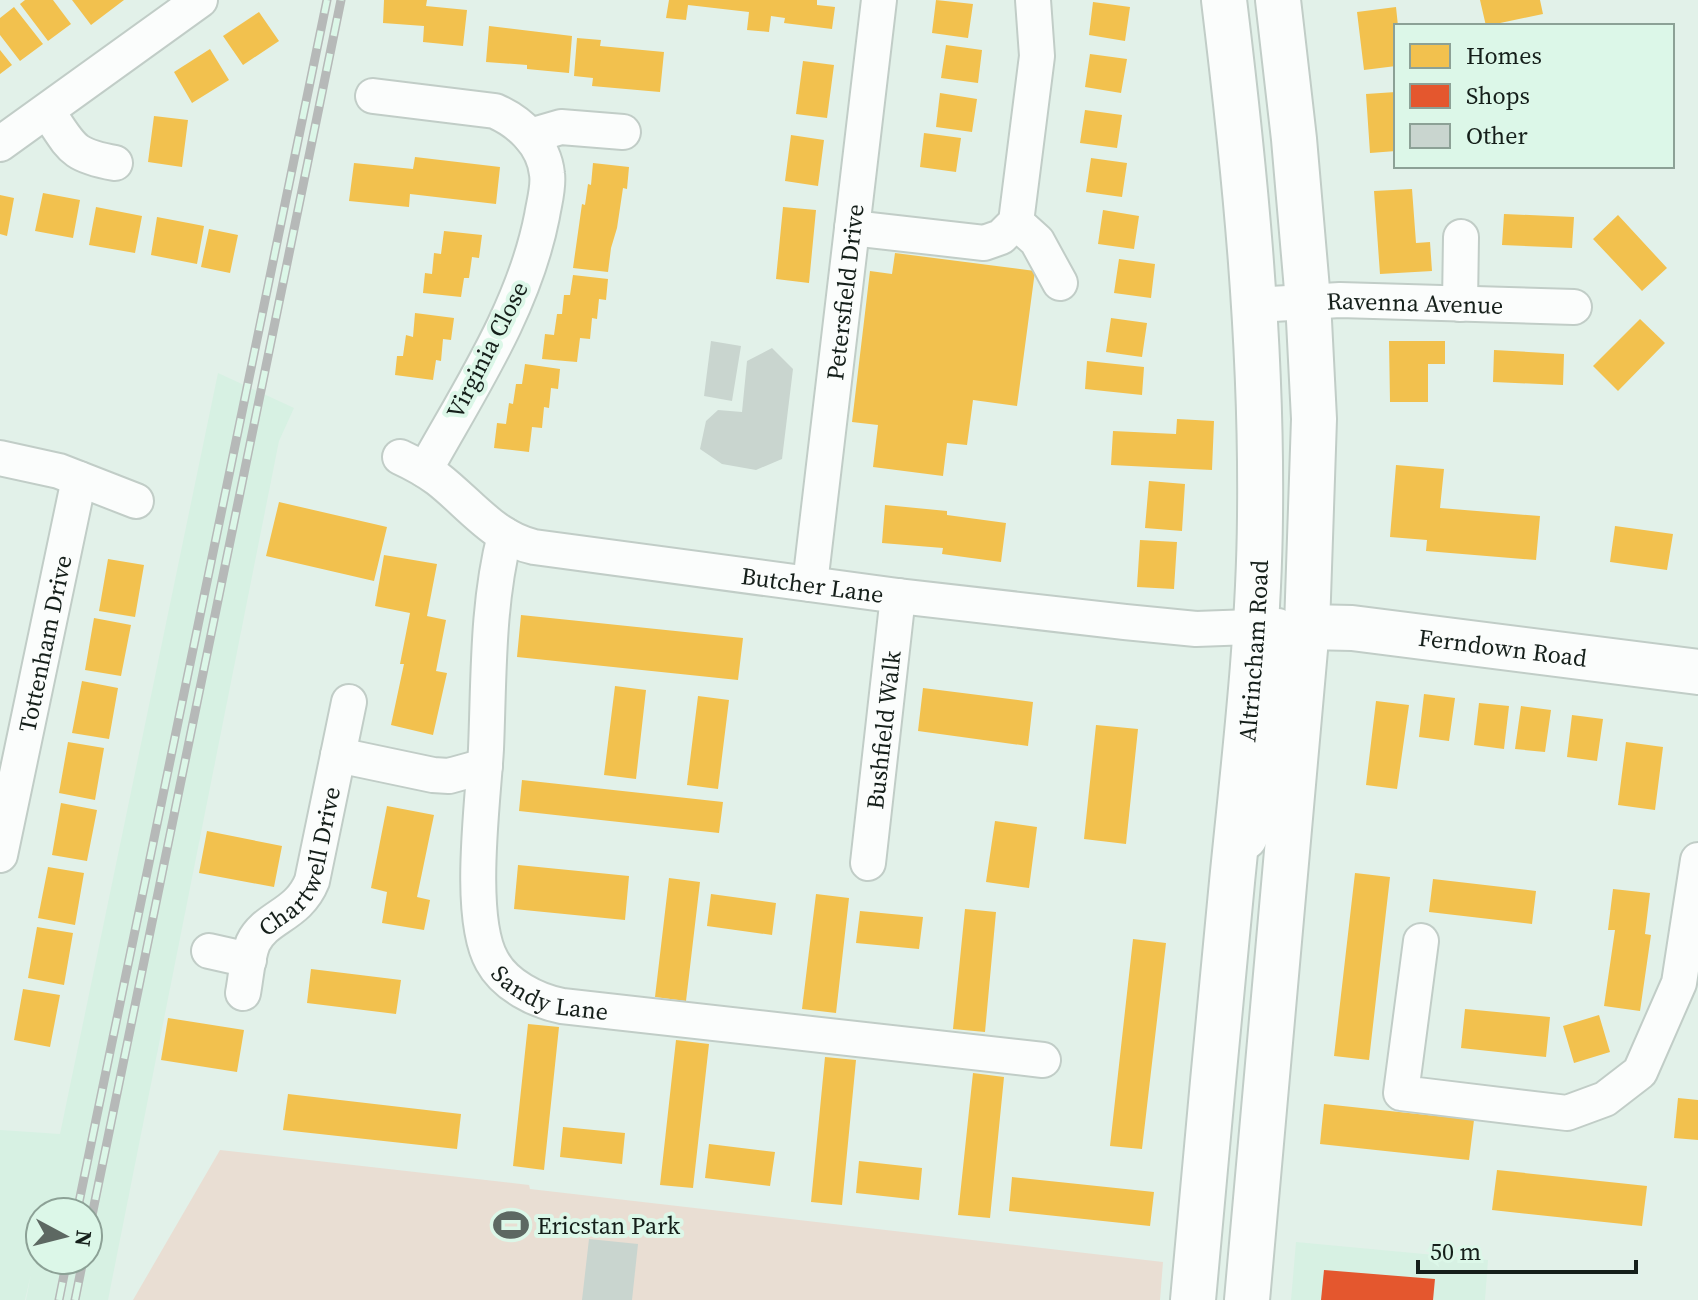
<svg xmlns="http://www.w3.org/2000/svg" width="1698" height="1300" font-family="'Source Serif 4',serif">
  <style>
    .built { fill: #d7f1e3; fill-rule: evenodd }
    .green { fill: #e9ded3 }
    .homes { fill: #f2c14e }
    .shops { fill: #e4572e }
    .building { fill: #c9d5cf }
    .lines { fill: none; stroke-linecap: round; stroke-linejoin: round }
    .minor-casing { stroke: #c1cdc7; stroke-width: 38 }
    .secondary-casing { stroke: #c1cdc7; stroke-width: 48 }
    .trunk-casing { stroke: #c1cdc7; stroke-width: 48 }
    .minor { stroke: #fbfdfc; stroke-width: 34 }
    .secondary { stroke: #fbfdfc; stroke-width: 44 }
    .trunk { stroke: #fbfdfc; stroke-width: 44 }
    .rail-casing { stroke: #b6b9b8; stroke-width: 9 }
    .rail { stroke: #dcf7e8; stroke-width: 6; stroke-dasharray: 18; stroke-linecap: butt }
    .labels { text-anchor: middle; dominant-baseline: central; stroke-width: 8; stroke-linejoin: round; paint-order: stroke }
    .street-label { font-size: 24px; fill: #151f1a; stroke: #dcf7e8 }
    .poi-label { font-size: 24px; fill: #151f1a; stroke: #dcf7e8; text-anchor: start }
  </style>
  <rect width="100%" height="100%" fill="#e2f1e9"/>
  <path class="built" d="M218 373 294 408 279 441 108 1300H26L31 1274 25 1300H0V1130L60 1134ZM40 1212H88V1260H40Z
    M1296 1242 1488 1260 1485 1300H1291Z"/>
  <path class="green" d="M220 1150 529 1185 530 1189 1163 1262 1160 1300H133Z"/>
  <path class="homes" d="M25 0H53L71 24 48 41 20 4Z
    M72 0H124L91 25Z
    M384 0H427L426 6 467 10 463 46 423 42 424 26 383 23Z
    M669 0H817V5L835 7 832 29 784 23 785 18 771 16 769 32 747 30 749 12 688 5 686 20 666 18Z
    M936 0 973 4 968 38 932 33Z
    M1480 0H1540L1543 14 1486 26Z
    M1093 2 1130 7 1125 41 1089 35Z
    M14 7 43 44 20 61 0 35V18Z
    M1396 7 1398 26 1396 66 1364 70 1357 12Z
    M259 12 279 41 243 65 223 36Z
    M489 26 572 36 569 73 527 69V65L486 62Z
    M577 38 601 40 600 46 664 52 660 92 592 86 593 78 574 76Z
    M946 45 982 50 978 83 941 78Z
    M210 49 229 80 192 103 174 72Z
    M0 50 12 65 0 74Z
    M1090 54 1127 59 1121 93 1085 87Z
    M803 61 834 65 827 118 796 114Z
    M1396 92V151L1370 153 1366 94Z
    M940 93 977 99 972 132 936 127Z
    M1085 110 1122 115 1117 148 1080 143Z
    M154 116 188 120 182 167 148 162Z
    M924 133 961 138 956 172 920 167Z
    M791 135 824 140 818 186 785 181Z
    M415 157 500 167 496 204 410 194 409 207 349 201 354 163 413 169Z
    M1091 158 1127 163 1122 197 1086 192Z
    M593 163 629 167 627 189 623 188 617 228 611 248 608 272 573 268 582 204 585 205 588 184 591 185Z
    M1412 189 1416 243 1430 242 1432 271 1380 274 1374 191Z
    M43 193 80 200 73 238 35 231Z
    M0 195 14 198 7 236 0 234Z
    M96 207 142 216 135 253 89 245Z
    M783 207 816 210 809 283 776 279Z
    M1103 210 1139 216 1134 249 1098 244Z
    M1504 214 1574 217 1572 248 1502 245Z
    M1618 215 1667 268 1642 291 1593 239Z
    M157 217 204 226 197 264 151 255Z
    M209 229 238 235 230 273 201 267Z
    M444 231 482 235 479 258 472 257 469 278H464L461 297 423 293 425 273 432 274 434 253 441 254Z
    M895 253 1035 271 1017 406 973 400 967 445 947 443 943 476 873 467 878 425 852 422 870 271 892 274Z
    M1119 259 1155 264 1151 298 1114 293Z
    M573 275 608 279 606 300 599 299 597 319 592 318 590 339 580 338 577 362 542 359 545 334 554 335 557 314H562L564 295H570Z
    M415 313 454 318 451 340 443 339 441 361 436 360 433 380 395 375 397 356H403L406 335 413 337Z
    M1111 318 1147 323 1142 357 1106 352Z
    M1640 319 1665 343 1618 391 1593 366Z
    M1389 341H1445V364H1428V402H1390Z
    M1494 350 1564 354 1563 385 1493 382Z
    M1087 361 1144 367 1142 395 1085 389Z
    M525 364 560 369 558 389 551 388 549 408 544 407 542 428 532 427 529 452 494 448 497 423 506 424 509 403 513 404 516 384H522Z
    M1177 419 1214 421 1212 470 1111 465 1113 431 1176 434Z
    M1396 465 1444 469 1440 508 1540 516 1536 560 1426 551 1427 540 1390 537Z
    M1149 481 1185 484 1182 531 1145 528Z
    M279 502 387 527 374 581 266 556Z
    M885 505 947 511V515L1006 523 1001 562 942 554 943 548 882 543Z
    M1615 526 1673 534 1667 570 1610 562Z
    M1140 540 1177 542 1174 589 1137 587Z
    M384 555 437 564 427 616 446 620 436 671 447 673 433 735 391 725 404 664H400L410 613 375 606Z
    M108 559 144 565 135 617 99 611Z
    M521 615 743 638 738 680 517 657Z
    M94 618 131 625 121 676 85 670Z
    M82 681 118 688 109 739 72 733Z
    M615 686 646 690 636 779 604 775Z
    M923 688 1033 702 1028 746 918 731Z
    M1424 694 1455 698 1449 741 1419 737Z
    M698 696 729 700 718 789 687 785Z
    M1376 701 1409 705 1397 789 1366 785Z
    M1479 703 1509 706 1504 749 1474 745Z
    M1521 706 1551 710 1545 752 1515 749Z
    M1572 715 1603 719 1597 761 1567 757Z
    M1096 725 1138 729 1126 844 1084 839Z
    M68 742 104 748 95 800 59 793Z
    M1626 742 1663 747 1655 810 1618 805Z
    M522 780 723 802 719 833 519 811Z
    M61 803 97 810 87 861 52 855Z
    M387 806 434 815 417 897 430 900 424 930 382 923 387 892 371 888Z
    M995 821 1037 827 1029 888 986 882Z
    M207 831 282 846 274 887 199 873Z
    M518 865 629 876 625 920 514 909Z
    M48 867 84 873 75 925 38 918Z
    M1355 873 1390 877 1369 1060 1334 1056Z
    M669 878 700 882 686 1001 655 997Z
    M1433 879 1536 891 1532 924 1429 912Z
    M1613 889 1650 893 1645 934 1651 935 1640 1011 1604 1006 1615 930H1608Z
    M711 894 776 903 772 935 707 926Z
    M816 894 849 898 836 1013 802 1009Z
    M965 909 996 912 985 1032 953 1029Z
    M860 911 923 917 919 949 856 943Z
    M37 927 73 933 64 985 28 978Z
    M1133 939 1166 943 1142 1149 1110 1146Z
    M311 969 401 980 396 1014 307 1003Z
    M23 989 60 995 50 1047 14 1040Z
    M1465 1009 1550 1017 1546 1057 1461 1048Z
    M1599 1015 1610 1052 1574 1063 1563 1026Z
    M168 1018 244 1030 237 1072 161 1060Z
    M528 1024 559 1027 544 1170 513 1166Z
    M676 1040 709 1044 693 1188 660 1185Z
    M825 1057 856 1060 842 1205 811 1202Z
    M973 1073 1004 1077 990 1218 958 1215Z
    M288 1094 461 1114 457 1149 283 1130Z
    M1678 1098 1698 1100V1140L1674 1138Z
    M1324 1104 1474 1120 1469 1160 1320 1144Z
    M563 1127 625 1133 622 1164 560 1157Z
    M709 1144 775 1152 770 1186 705 1178Z
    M859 1161 922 1168 919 1200 856 1193Z
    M1497 1170 1647 1186 1642 1226 1492 1210Z
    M1012 1177 1154 1192 1150 1226 1009 1211Z"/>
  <path class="shops" d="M1324 1270 1435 1279 1433 1300H1321Z"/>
  <path class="building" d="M711 341 741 346 732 401 704 396Z
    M772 348 793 369 782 459 756 470 722 464 700 449 706 421 718 410 742 412 747 361Z
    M589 1239 638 1244 632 1300H582Z"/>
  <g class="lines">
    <g class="minor-casing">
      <g id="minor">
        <path d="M373 96 495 111C520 122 544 144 547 174 549 187 544 203 542 216 524 308 470 389 425 470"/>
        <path d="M47 111C72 147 70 155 115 163"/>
        <path d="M530 136 561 127 623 132"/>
        <path d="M0 144 200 0"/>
        <path d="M1016 222 1037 241 1060 283"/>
        <path d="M852 228 984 243 1001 237 1016 222 1037 56 1033 0"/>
        <path d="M1460 304 1461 237"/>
        <path id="s1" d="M1255 305 1340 300 1574 307"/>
        <path id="s2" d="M400 457C413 463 426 470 438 479 469 503 494 538 534 547L898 596 1125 622 1196 629 1278 626"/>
        <path d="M0 458 59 471 136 501"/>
        <path id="s3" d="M505 535C487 604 489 678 486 749 483 801 467 917 492 961 505 985 536 1001 562 1006L1043 1060"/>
        <path id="s4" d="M810 584 879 0"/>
        <path d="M338 755 433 775 449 776 485 766"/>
        <path id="s5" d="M0 855 79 479"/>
        <path id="s6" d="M868 863 898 596"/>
        <path d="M1421 941 1401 1093 1567 1113 1605 1099 1640 1072 1679 983 1698 860"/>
        <path d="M209 951 249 960"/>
        <path id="s7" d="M243 993C246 977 247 958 253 943 266 916 298 916 312 881L349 702"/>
      </g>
    </g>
    <g class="secondary-casing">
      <g id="secondary">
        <path id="s8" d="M1245 837 1261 798 1265 779 1278 646 1282 639 1307 627 1352 628 1698 672"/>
      </g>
    </g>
    <g class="trunk-casing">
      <g id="trunk">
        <path id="s9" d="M1193 1300C1206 1161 1218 1021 1232 882 1244 761 1259 639 1260 516 1262 343 1245 172 1224 0"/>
        <path d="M1247 1300 1307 627 1314 419 1308 301 1294 139 1278 0"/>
      </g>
    </g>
    <use href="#minor" class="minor"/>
    <use href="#secondary" class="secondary"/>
    <use href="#trunk" class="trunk"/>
    <g class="rail-casing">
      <path id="rail" d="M77 1212 327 0
        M88 1235 341 0
        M59 1300 67 1260
        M75 1300 83 1260"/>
    </g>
    <use href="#rail" class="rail"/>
  </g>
  <defs>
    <g id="stadium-bare" transform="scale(2.76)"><path d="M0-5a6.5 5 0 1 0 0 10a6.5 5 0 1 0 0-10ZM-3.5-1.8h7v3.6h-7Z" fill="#5d6862" stroke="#dcf7e8" stroke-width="2.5" paint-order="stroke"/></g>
  </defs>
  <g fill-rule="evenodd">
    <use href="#stadium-bare" x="511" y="1225"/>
  </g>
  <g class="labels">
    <g class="street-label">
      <text stroke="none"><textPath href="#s4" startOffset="294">Petersfield Drive</textPath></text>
      <text stroke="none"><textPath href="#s1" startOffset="160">Ravenna Avenue</textPath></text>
      <text transform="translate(487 350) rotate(-63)">Virginia Close</text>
      <text stroke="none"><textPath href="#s2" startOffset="444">Butcher Lane</textPath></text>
      <text stroke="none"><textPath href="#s5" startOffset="216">Tottenham Drive</textPath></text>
      <text stroke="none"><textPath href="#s8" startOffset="428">Ferndown Road</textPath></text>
      <text stroke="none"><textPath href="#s9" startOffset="652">Altrincham Road</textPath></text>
      <text stroke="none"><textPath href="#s6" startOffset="134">Bushfield Walk</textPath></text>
      <text stroke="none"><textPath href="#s7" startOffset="150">Chartwell Drive</textPath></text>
      <text stroke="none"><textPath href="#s3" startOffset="500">Sandy Lane</textPath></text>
    </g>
    <g class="poi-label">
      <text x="537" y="1225">Ericstan Park</text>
    </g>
  </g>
  <rect x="1394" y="24" width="280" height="144" fill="#dcf7e8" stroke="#8ca196" stroke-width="2"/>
  <rect x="1410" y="44" width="40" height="24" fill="#f2c14e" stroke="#8ca196" stroke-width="2"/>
  <text x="1466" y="64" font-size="24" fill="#151f1a">Homes</text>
  <rect x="1410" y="84" width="40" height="24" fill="#e4572e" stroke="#8ca196" stroke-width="2"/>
  <text x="1466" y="104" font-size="24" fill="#151f1a">Shops</text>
  <rect x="1410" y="124" width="40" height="24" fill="#c9d5cf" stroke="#8ca196" stroke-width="2"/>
  <text x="1466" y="144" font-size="24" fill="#151f1a">Other</text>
  <g transform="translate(64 1236) rotate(97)"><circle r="38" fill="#dcf7e8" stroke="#8ca196" stroke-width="2"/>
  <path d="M0-6L14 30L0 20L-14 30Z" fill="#5d6862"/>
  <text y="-12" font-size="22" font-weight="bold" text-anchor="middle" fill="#151f1a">N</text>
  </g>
  <path d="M1418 1260v12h218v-12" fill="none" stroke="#151f1a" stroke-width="4"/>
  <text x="1430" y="1260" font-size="24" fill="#151f1a" stroke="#dcf7e8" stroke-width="6" paint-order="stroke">50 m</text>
</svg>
